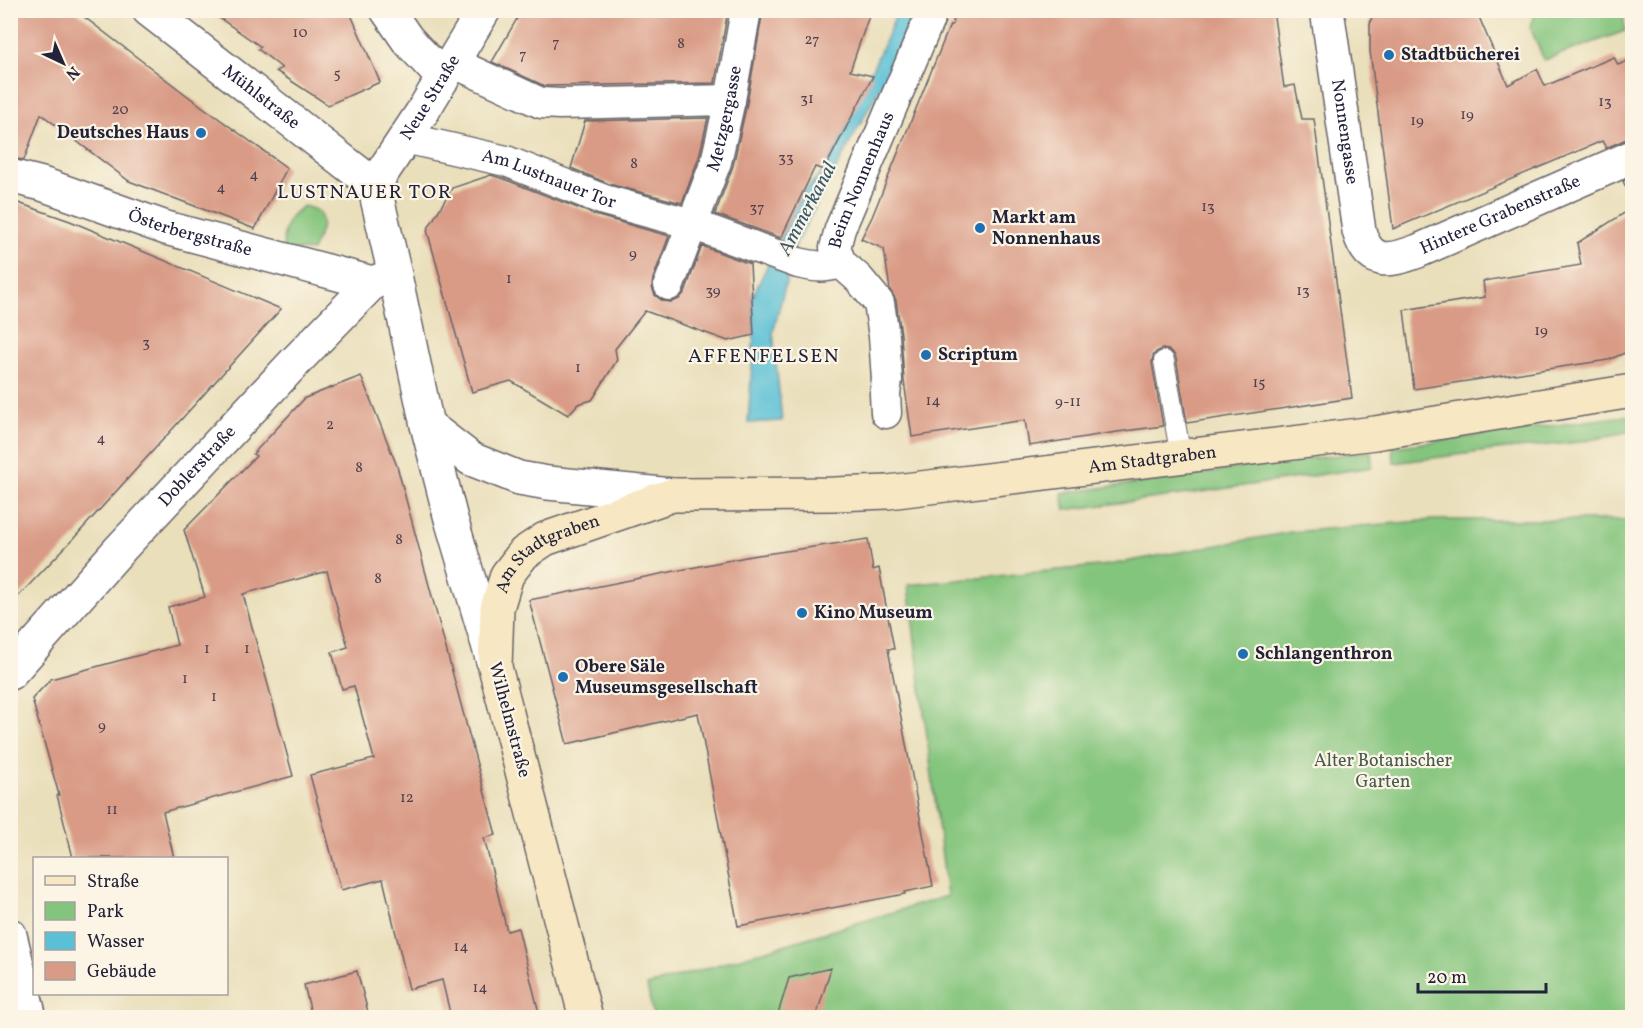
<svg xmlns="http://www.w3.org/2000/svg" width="1643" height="1028" font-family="Vollkorn,serif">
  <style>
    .green { fill: #84c57d; stroke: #53745c; stroke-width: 1.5 }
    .water { fill: #59c0d6; stroke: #3e7188; stroke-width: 1.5 }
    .building { fill: #d99b86 }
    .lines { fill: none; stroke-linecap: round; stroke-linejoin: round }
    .service-casing { stroke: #686468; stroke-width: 22 }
    .pedestrian-casing { stroke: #686468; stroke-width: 33 }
    .minor-casing { stroke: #686468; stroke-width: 36 }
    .tertiary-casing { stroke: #686468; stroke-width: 36 }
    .secondary-casing { stroke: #686468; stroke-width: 36 }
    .service { stroke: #fff; stroke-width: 20 }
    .pedestrian { stroke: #fff; stroke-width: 30 }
    .minor { stroke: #fff; stroke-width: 33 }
    .tertiary { stroke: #fff; stroke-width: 33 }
    .secondary { stroke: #f7e8c3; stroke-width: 33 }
    .poi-dot { fill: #1f6fb2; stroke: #fcf5e5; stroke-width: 2 }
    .labels { text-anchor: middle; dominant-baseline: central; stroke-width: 4.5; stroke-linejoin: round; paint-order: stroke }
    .number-label { font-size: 15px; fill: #50404e }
    .poi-label { font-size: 18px; font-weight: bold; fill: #22223b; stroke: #fcf5e5; text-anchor: start }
    .street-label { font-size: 18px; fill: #22223b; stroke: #fcf5e5 }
    .park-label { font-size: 18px; fill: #445b52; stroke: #fcf5e5 }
    .neighbourhood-label { font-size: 20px; letter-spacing: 1.5px; fill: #22223b; stroke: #fcf5e5 }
    .water-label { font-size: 20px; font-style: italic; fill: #355971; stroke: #fcf5e5 }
  </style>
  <rect width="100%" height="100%" fill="#fcf5e5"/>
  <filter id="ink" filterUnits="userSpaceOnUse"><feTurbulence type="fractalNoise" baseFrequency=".0167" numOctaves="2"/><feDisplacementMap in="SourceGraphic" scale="12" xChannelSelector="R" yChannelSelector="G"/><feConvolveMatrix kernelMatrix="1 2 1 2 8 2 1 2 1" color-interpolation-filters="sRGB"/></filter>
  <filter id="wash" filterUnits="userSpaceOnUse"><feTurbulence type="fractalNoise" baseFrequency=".008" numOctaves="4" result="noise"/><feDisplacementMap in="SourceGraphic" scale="24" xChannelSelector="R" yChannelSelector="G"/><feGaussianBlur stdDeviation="1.35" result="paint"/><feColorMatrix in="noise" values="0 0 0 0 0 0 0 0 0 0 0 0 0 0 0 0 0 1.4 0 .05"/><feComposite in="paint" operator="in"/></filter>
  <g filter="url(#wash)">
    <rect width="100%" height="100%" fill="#eadfbb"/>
    <path class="green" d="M1623 10 1625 31 1544 60 1530 27 1535 11Z
      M304 206C308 207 315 209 318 212 328 223 316 240 312 251L284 249C281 231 288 215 304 206Z
      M1632 415V431L1580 442 1496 450 1394 463 1393 447Z
      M1371 451 1372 467 1181 495 1065 510 1062 493 1177 478 1257 465Z
      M1433 520H1632V1017L654 1018 647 986 947 896 908 585 1108 565 1291 532Z"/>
    <path class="water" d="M898 11H914L887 74 796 243 773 332 782 421 748 423 754 335 752 298 800 197 824 170 844 133Z"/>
    <g id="blocks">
      <path class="building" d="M10 10H75L189 97 287 168 255 229 129 181 41 114 24 160 10 158Z
        M208 10H349L380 82 328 105 276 71 282 68 258 49 261 47Z
        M522 10H728L715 83 545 86 492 62Z
        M763 10H871L850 71 873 76 824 170 815 167 781 238 715 214 733 166 747 103Z
        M957 10H1273L1284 87 1295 85 1302 119H1314L1352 398 1187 423 1176 358 1173 353 1168 350 1162 349 1156 352 1153 356 1152 363 1163 426 1117 432 1029 446 1025 420 912 437 904 381 901 334 896 300 890 290 884 249 861 239 872 217 950 25H952Z
        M1373 10H1476L1508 85 1537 69 1545 86 1614 57 1618 65 1632 59V139L1624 140 1606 148 1602 141 1393 229 1370 51V25Z
        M708 118 699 157 682 203 609 184 571 168 585 121Z
        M491 175 501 178 598 216 669 236 653 279 652 287 655 295 663 301 671 302 679 299 685 292 702 246 750 264 754 335 728 341 645 311 615 349 617 360 596 394 592 400 578 404 568 415 511 381 472 392 427 230 452 188Z
        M1632 177V200L1623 181Z
        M10 200 70 221 281 309 75 537 10 605Z
        M1632 208V350L1608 360 1414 389 1404 310 1485 297 1483 281 1581 265 1577 243Z
        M361 376 397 466 496 835 484 838 507 931 518 928 540 1017H451L442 980 409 989 383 879 341 890 310 775 374 759 354 686 342 689 332 652 348 647 327 571 243 594 293 776 163 812 174 858H73L57 795H59L32 699 51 679 177 645 168 607 205 597 184 530 256 456 253 454 305 398Z
        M868 539 873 570 879 568 894 649H888L933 886 905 892V894L738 926 698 713 567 744 529 600 751 556Z
        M831 968 816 1017H777L789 978Z
        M357 971 368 1012 349 1017H312L304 985Z"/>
    </g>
  </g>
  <g filter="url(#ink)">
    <use href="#blocks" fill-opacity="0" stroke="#686468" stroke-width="1.5"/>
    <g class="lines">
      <g class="service-casing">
        <path id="service" d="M1164 361 1181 457"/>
      </g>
      <g class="pedestrian-casing">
        <g id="pedestrian">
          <path d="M452 62 541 103 560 104 730 100"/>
          <path id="s1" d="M405 138 506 161 604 200 692 224 798 263C816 267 823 268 841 263"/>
          <path id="s2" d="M669 285 716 162 730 100 746 10"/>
          <path id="s3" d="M886 413 885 394 887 380 884 336 879 303 859 279 841 263 835 248 840 229 933 10"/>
        </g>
      </g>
      <g class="minor-casing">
        <g id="minor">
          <path d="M387 10 407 39 443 78"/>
          <path id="s4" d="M1327 10 1359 231C1369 266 1389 262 1418 251L1632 157"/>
          <path id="s5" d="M10 176 42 184 166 228 372 283"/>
          <path id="s6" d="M374 185 421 114 484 10"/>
          <path id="s7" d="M10 673 121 548 295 362 372 283 395 275"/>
          <path d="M10 935 30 1018"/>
        </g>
      </g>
      <g class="tertiary-casing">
        <g id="tertiary">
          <path id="s8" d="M149 10 374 185 395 275 427 425 451 519 493 661"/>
          <path d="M427 425 471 459 519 478 548 483 672 495"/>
        </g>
      </g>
      <g class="secondary-casing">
        <g id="secondary">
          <path id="s9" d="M586 1018 495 667 497 608 507 575 524 553 545 539 672 495 835 494 888 492 1375 433 1632 391"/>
        </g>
      </g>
      <use href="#service" class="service"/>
      <use href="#pedestrian" class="pedestrian"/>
      <use href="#minor" class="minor"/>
      <use href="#tertiary" class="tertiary"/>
      <use href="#secondary" class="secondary"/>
    </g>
  </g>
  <g class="poi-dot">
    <circle cx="1389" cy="55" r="6"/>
    <circle cx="201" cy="133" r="6"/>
    <circle cx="980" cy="228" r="6"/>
    <circle cx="926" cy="355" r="6"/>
    <circle cx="802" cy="613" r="6"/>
    <circle cx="1243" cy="654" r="6"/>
    <circle cx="563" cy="677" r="6"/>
  </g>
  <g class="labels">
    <g class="number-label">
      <text x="300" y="33">10</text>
      <text x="812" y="40">27</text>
      <text x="556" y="43">7</text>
      <text x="681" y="44">8</text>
      <text x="523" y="55">7</text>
      <text x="337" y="74">5</text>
      <text x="807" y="99">31</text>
      <text x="1605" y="102">13</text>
      <text x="120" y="110">20</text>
      <text x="1467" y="115">19</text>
      <text x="1417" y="121">19</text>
      <text x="786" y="158">33</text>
      <text x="634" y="164">8</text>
      <text x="254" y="175">4</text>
      <text x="221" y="188">4</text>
      <text x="1208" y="207">13</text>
      <text x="757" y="208">37</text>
      <text x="633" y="254">9</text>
      <text x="509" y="279">1</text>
      <text x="713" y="291">39</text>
      <text x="1303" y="291">13</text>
      <text x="1541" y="331">19</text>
      <text x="146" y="343">3</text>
      <text x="578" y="368">1</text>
      <text x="1259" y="383">15</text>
      <text x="933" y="401">14</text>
      <text x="1068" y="402">9-11</text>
      <text x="330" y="425">2</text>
      <text x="101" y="439">4</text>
      <text x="359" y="468">8</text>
      <text x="399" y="540">8</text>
      <text x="378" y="579">8</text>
      <text x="207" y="649">1</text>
      <text x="247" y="649">1</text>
      <text x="185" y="679">1</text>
      <text x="214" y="697">1</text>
      <text x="102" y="726">9</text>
      <text x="407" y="798">12</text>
      <text x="112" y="810">11</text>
      <text x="461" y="947">14</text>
      <text x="480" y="988">14</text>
    </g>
    <g class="poi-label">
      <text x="1401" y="55">Stadtbücherei</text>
      <text x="189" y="133" text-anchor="end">Deutsches Haus</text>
      <text x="992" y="218">Markt am<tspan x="992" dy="21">Nonnenhaus</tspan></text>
      <text x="938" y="355">Scriptum</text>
      <text x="814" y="613">Kino Museum</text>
      <text x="1255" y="654">Schlangenthron</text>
      <text x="575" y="667">Obere Säle<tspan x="575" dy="21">Museumsgesellschaft</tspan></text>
    </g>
    <g class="street-label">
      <text stroke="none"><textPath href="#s8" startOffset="142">Mühlstraße</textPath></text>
      <text stroke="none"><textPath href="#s6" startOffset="104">Neue Straße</textPath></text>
      <text stroke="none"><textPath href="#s2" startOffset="176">Metzgergasse</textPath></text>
      <text stroke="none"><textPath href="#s4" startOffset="123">Nonnengasse</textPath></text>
      <text stroke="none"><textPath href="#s1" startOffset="150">Am Lustnauer Tor</textPath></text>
      <text stroke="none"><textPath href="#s3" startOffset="255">Beim Nonnenhaus</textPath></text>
      <text stroke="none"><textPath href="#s4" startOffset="388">Hintere Grabenstraße</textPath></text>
      <text stroke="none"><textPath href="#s5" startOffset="189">Österbergstraße</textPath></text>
      <text stroke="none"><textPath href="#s9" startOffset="1126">Am Stadtgraben</textPath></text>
      <text stroke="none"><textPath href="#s7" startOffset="279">Doblerstraße</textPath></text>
      <text stroke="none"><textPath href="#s9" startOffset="502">Am Stadtgraben</textPath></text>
      <text transform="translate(509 720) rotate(75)">Wilhelmstraße</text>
    </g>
    <g class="park-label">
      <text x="1383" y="761">Alter Botanischer<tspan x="1383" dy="21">Garten</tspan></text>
    </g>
    <g class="neighbourhood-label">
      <text x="365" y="193">LUSTNAUER TOR</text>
      <text x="764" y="357">AFFENFELSEN</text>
    </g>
    <g class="water-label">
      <text transform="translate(808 209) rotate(-62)">Ammerkanal</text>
    </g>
  </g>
  <rect width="1643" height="1028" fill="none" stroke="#fcf5e5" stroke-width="36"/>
  <rect x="33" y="857" width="195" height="138" fill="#fcf5e5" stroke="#a5a1a1" stroke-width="1.5"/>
  <rect x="45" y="876" width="30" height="9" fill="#f7e8c3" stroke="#a5a1a1" stroke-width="1.5"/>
  <text x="87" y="887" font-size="18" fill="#22223b">Straße</text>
  <rect x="45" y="902" width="30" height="18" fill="#84c57d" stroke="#a5a1a1" stroke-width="1.5"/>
  <text x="87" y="917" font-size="18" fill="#22223b">Park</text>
  <rect x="45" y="932" width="30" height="18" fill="#59c0d6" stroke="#a5a1a1" stroke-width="1.5"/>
  <text x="87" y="947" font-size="18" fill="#22223b">Wasser</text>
  <rect x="45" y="962" width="30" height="18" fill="#d99b86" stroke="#a5a1a1" stroke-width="1.5"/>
  <text x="87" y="977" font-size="18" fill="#22223b">Gebäude</text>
  <g transform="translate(63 63) rotate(136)" stroke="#fcf5e5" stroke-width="4.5" paint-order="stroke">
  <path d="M0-4.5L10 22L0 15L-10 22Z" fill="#22223b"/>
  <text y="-9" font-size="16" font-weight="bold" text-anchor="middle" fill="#22223b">N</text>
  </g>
  <path d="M1418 983v9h128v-9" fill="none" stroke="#22223b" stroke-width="3"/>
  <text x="1427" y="983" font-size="18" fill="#22223b" stroke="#fcf5e5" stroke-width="4.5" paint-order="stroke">20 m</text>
</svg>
